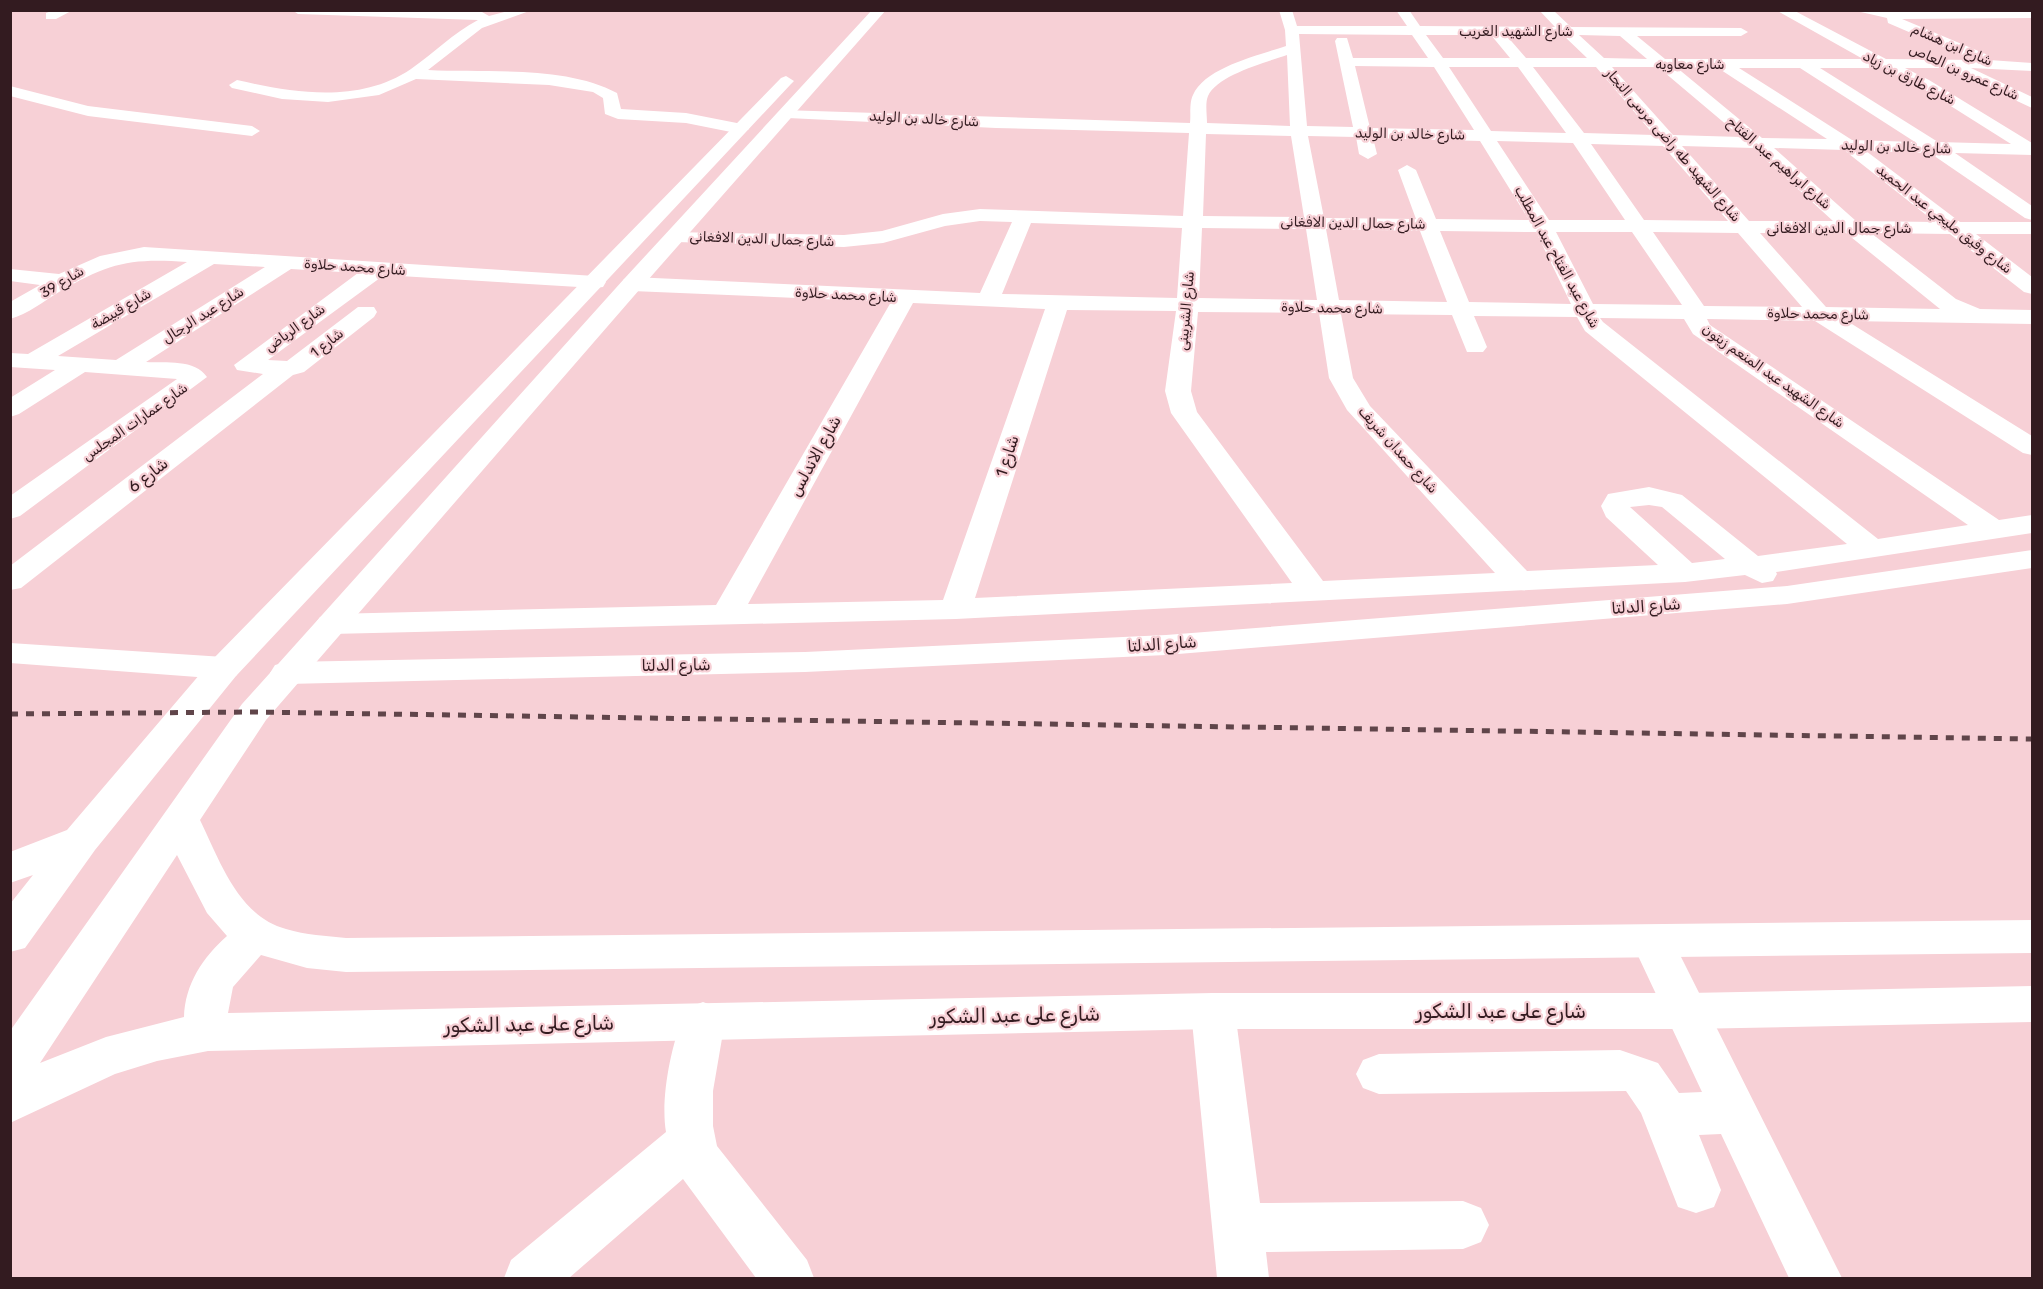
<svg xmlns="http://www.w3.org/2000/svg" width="2043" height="1289" font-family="Rubik,'Noto Sans Arabic',sans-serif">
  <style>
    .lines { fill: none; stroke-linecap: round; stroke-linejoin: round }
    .minor { fill: #fff; fill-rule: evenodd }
    .major { fill: #fff; fill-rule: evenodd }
    .rail { stroke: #60454a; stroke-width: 5; stroke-dasharray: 8 8; stroke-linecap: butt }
    .labels { text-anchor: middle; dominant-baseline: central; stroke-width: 4.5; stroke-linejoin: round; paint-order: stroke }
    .far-street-label { font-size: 14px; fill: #331b20; stroke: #f7d0d6 }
    .street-label { font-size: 16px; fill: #331b20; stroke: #f7d0d6 }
    .near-street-label { font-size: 20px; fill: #331b20; stroke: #f7d0d6 }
  </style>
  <rect width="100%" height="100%" fill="#f7d0d6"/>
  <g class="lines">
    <path class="minor" d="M54 10H73L56 19H46V13Z
      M292 10 482 12 489 16 512 10H532L482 28 428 70C485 73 566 65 617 93L621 109 686 113 747 125 749 129 741 134 686 123 618 119 605 114 603 98 593 92 549 85 416 79 379 95 328 102 282 99 232 88 229 85 237 80C294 93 359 104 411 69 434 53 453 33 478 20L298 14Z
      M1279 10H1292L1297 26H1407L1396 10H1409L1420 26 1555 27 1539 10H1553L1571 27 1741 28 1748 32 1741 36H1637L1665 59H1863L1776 10H1793L1886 59 1974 60 1888 23 1887 18 1852 10H2032V18L1902 19 1988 55 1989 60 2032 63V71L1971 68 2032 97V108L1957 73 1956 68H1905L1929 80 2032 143V155L1955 153 2032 206V220L2025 218 1930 153 1866 151 1960 222H2032V234H1976L2032 277V294L2024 292 1950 234 1871 233 1956 299 1980 309 2032 310V324L1847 321 2032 436V455L2023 453 1815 321 1707 319 1710 325 1999 520 2032 515V533L1776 572 1777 574 1773 581 1762 583 1745 575 1685 582 956 619 331 634 320 631 315 624 320 617 331 614 716 605 891 302 632 291 624 289 621 284 624 279 632 277 980 293 1012 222 980 221 945 226 883 243 844 247 676 242 669 240 666 236 669 232 844 235 882 231 943 214 980 209 1183 216 1189 133 996 128 788 118 780 113 782 110 1190 123C1191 115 1189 103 1193 95 1205 67 1260 55 1286 46L1285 30ZM1299 34 1412 35 1428 58H1353L1347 38H1337L1335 41 1353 127 1307 126ZM1426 35H1491L1510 58H1443ZM1506 35H1563L1587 58H1526ZM1579 35 1620 36 1647 59 1604 58ZM1287 55 1290 126 1207 123C1207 115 1205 103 1208 96 1217 75 1267 62 1287 55ZM1355 66 1434 67 1474 130 1370 128ZM1449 67H1518L1566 133 1491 131ZM1533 67H1596L1654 135 1584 133ZM1612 67H1658L1741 137 1673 135ZM1676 67 1718 68 1827 139 1762 138ZM1739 68H1800L1915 142 1852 140ZM1820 68H1881L1919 86 2011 144 1938 142ZM1206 134 1291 136 1304 217 1203 216ZM1308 136 1356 137 1359 154 1368 159 1377 154 1373 138 1480 141 1529 220 1436 219 1416 170 1407 165 1398 170 1416 219 1324 218ZM1497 141 1573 143 1625 220H1549ZM1591 144 1663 146 1728 221 1644 220ZM1682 146 1753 148 1833 221H1749ZM1774 148 1844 150 1935 222 1856 221ZM1031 223 1182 228 1177 298 1002 294ZM1202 228 1306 229 1317 300 1199 298ZM1326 229 1420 231 1447 302 1339 300ZM1440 231 1536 232 1571 304 1469 302ZM1556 232H1632L1682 305 1593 304ZM1653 232 1738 233 1802 307 1704 306ZM1760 233H1846L1940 309 1826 307ZM913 303 1045 309 943 600 748 604ZM1067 310 1176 311 1165 391 1171 413 1292 583 975 598ZM1198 312 1319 313 1329 378 1347 410 1495 573 1323 581 1197 412 1191 391ZM1341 314 1452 315 1467 352H1483L1487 347 1474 316 1577 317 1585 331 1847 544 1758 556 1682 495 1649 487 1608 494 1601 506 1606 517 1658 565 1527 571 1370 406 1353 378ZM1600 318 1684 319 1693 334 1968 525 1878 539 1603 322ZM1649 505 1662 507 1725 559 1692 563 1630 507Z
      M10 86 88 106 252 126 260 131 252 136 88 116 10 96Z
      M144 247 595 276 603 277 606 282 603 287 595 288 384 275 268 360 287 361 358 307H374L377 312 374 317 304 372 293 375 21 588 10 590V566L263 374 237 370 234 365 358 273 291 269 146 362C166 363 195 359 207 377L20 516 10 519V496L177 379 85 372 19 414 10 417V398L55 370 10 367V353L28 354 187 262C130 258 109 263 59 292 44 301 28 314 10 319V302L40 285 10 281V269L59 274 100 256ZM214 264 265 267 116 360 58 356Z
      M2032 550V568L1787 604 1166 655 805 672 287 684 275 681 270 673 275 665 287 662 805 652 1166 635 1787 586Z
      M10 643 224 657 236 660 241 668 236 676 224 679 10 663Z
      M1653 926 1668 931 1842 1278H1789L1721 1134 1699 1135 1721 1190 1714 1207 1696 1213 1678 1207 1641 1113 1626 1091 1379 1094 1363 1088 1356 1074 1363 1060 1379 1054 1620 1050 1658 1063 1679 1093 1702 1092 1632 943 1638 931Z
      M1213 993 1229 998 1235 1011 1260 1203 1463 1201 1481 1208 1489 1225 1481 1242 1463 1249 1266 1252 1269 1278H1217L1191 1011 1197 998Z
      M703 1002 719 1008 725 1021 713 1091V1126L717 1146 807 1260 814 1278H756L683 1179 569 1278H504L511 1260 666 1132C660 1098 672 1039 687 1008Z"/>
    <path class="major" d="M872 10H886L640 289 266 720 200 820C220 861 238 916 286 929 306 935 326 936 346 938L2032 920V953L346 972 307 968 261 955 233 987 228 1013 1213 993H1688L2032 986V1022L1688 1029H1213L208 1051 157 1061 115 1074 10 1123V1031L242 704 624 279ZM177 855 207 913 227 936C203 957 185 984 184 1017L106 1037 40 1063Z
      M786 76 794 81 791 84 236 676 95 850 25 948 10 952V904L33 875 10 883V852L67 830 212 660 781 78Z"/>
    <path class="rail" d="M10 714 254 712 2032 739"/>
  </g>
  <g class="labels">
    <g class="far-street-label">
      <text x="1516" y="31">شارع الشهيد الغريب</text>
      <text transform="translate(1952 45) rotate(23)">شارع ابن هشام</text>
      <text x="1690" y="64">شارع معاويه</text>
      <text transform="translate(1964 72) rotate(24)">شارع عمرو بن العاص</text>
      <text transform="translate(1909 78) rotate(27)">شارع طارق بن زياد</text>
      <text transform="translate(924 119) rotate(3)">شارع خالد بن الوليد</text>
      <text transform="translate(1410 134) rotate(1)">شارع خالد بن الوليد</text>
      <text transform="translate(1673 145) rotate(49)">شارع الشهيد طه راضى مرسى النجار</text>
      <text transform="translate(1896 147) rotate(2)">شارع خالد بن الوليد</text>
      <text transform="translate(1779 163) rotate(41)">شارع ابراهيم عبد الفتاح</text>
      <text transform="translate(1944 219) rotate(38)">شارع وفيق مليجي عبد الحميد</text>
      <text transform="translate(1353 223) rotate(1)">شارع جمال الدين الافغانى</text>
      <text x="1839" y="228">شارع جمال الدين الافغانى</text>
      <text transform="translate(762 239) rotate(2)">شارع جمال الدين الافغانى</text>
      <text transform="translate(1557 257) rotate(61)">شارع عبد الفتاح عبد المطلب</text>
      <text transform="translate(355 267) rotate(4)">شارع محمد حلاوة</text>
      <text transform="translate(62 282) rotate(-31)">شارع 39</text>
      <text transform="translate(846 295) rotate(3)">شارع محمد حلاوة</text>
      <text transform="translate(1332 308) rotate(1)">شارع محمد حلاوة</text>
      <text transform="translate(121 309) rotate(-30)">شارع قبيضة</text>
      <text transform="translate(1186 311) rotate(-85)">شارع الشربينى</text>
      <text transform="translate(1818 314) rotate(1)">شارع محمد حلاوة</text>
      <text transform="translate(203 315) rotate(-32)">شارع عبد الرجال</text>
      <text transform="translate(295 328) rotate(-36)">شارع الرياض</text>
      <text transform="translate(327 343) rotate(-38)">شارع 1</text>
      <text transform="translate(1773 376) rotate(35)">شارع الشهيد عبد المنعم زيتون</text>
      <text transform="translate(135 422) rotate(-35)">شارع عمارات المجلس</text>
      <text transform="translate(1398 450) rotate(48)">شارع حمدان شريف</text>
    </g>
    <g class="street-label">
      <text transform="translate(815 456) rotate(-61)">شارع الاندلس</text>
      <text transform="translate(1007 456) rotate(-72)">شارع 1</text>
      <text transform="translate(148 475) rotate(-38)">شارع 6</text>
      <text transform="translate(1646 606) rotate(-4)">شارع الدلتا</text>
      <text transform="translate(1162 644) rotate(-4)">شارع الدلتا</text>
      <text transform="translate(676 665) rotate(-1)">شارع الدلتا</text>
    </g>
    <g class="near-street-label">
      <text x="1501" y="1011">شارع على عبد الشكور</text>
      <text transform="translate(1015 1015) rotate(-1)">شارع على عبد الشكور</text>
      <text transform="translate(529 1024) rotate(-1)">شارع على عبد الشكور</text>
    </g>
  </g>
  <rect width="2043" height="1289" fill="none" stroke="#331b20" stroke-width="24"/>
</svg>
